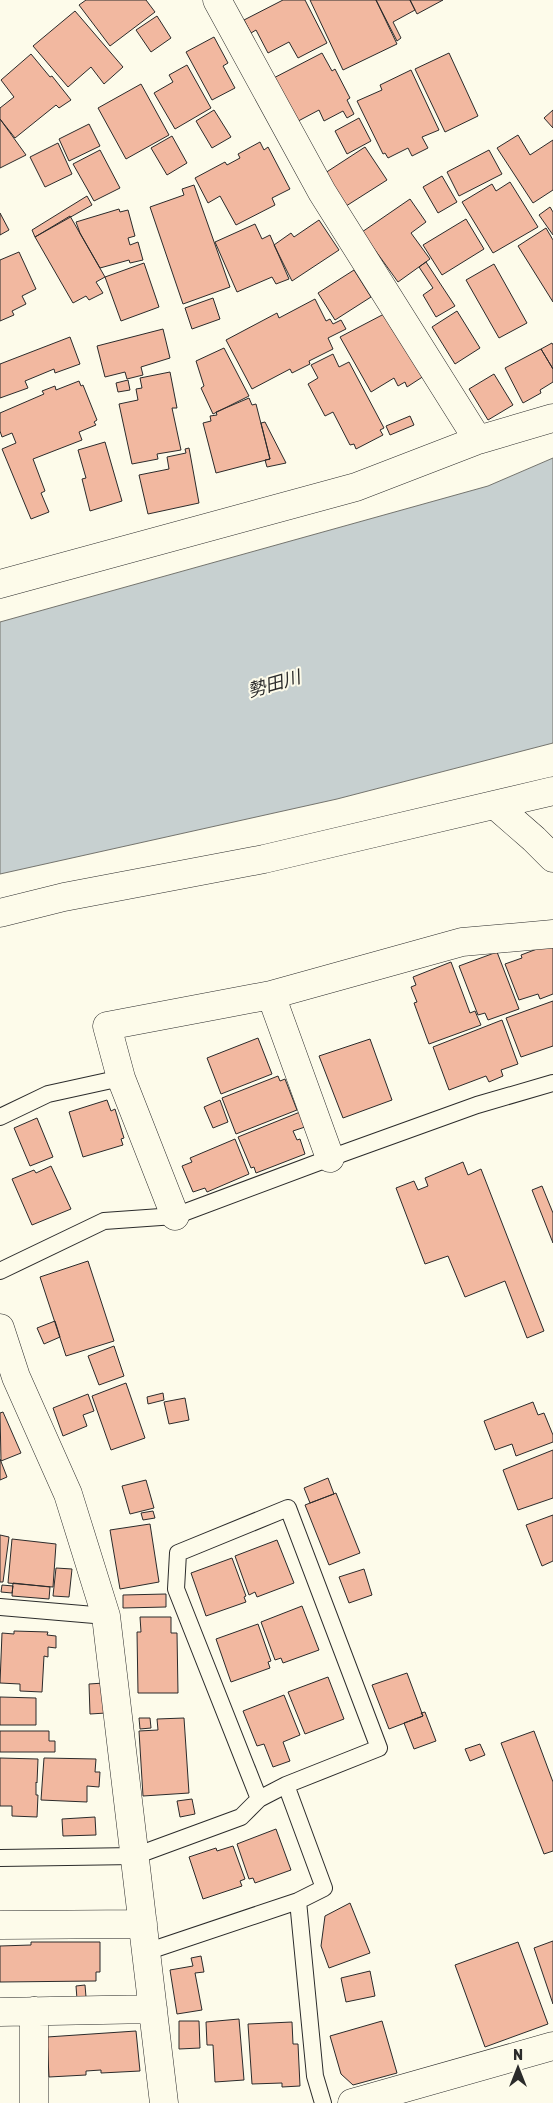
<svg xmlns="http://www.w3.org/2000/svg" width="553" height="2103" font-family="Rubik,'Noto Sans JP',sans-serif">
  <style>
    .water { fill: #c7d0d0; stroke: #74746e }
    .building { fill: #f2b8a0; stroke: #2b2b2b }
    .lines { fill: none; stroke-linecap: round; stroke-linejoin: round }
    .lane-casing { stroke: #2b2b2b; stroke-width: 18 }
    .street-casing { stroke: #2b2b2b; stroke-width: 29 }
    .lane { stroke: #fdfbea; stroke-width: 16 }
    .street { stroke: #fdfbea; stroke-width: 28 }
    .labels { text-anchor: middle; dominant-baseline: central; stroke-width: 4; stroke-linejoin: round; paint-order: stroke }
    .water-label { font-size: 18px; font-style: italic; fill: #2b2b2b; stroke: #fdfbea }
  </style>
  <rect width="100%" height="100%" fill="#fdfbea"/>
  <path class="water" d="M553 458V743L337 799 0 874V622L488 486Z"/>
  <path class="building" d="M86 0H146L155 12 110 46 79 5Z
    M283 0H305L327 43 298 58 289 42 268 53 256 30 251 33 244 20Z
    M310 0H376L397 44 343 70Z
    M376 0H410L415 10 393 22 401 38 397 41Z
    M410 0H443L417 14Z
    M75 11 123 67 104 84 91 67 68 87 33 46Z
    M157 16 171 38 151 52 136 30Z
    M214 37 228 63 223 66 235 88 212 100 186 52Z
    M322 53 332 71 335 69 350 98 347 100 354 114 347 118 343 111 324 121 319 110 287 127 264 83Z
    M449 53 478 116 445 132 415 69Z
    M31 54 50 77 52 76 71 100 59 108 56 105 15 138 0 119V108L14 97 1 80Z
    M187 65 211 108 175 129 154 93 173 82 169 75Z
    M411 70 439 130 422 137 428 148 412 156 408 148 388 158 385 153 383 154 357 101 382 90 380 85Z
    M141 84 169 135 126 159 98 108Z
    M214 110 231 137 212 148 196 121Z
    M553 110V128L544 118Z
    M359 118 371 141 347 154 335 131Z
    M0 119 26 155 0 168Z
    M89 124 100 146 69 161 59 139Z
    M518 135 530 155 553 140V190L533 203 497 148Z
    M172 136 187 163 167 175 151 148Z
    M260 142 264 150 268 147 290 189 272 198 275 205 236 225 220 196 208 203 195 178 225 162 227 165 240 158 238 154Z
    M58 143 72 174 45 187 30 157Z
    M365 147 387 180 343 208 322 175Z
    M100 150 120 188 94 201 73 164Z
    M489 150 502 174 459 196 447 172Z
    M442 176 457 202 438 213 423 187Z
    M510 182 538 227 493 253 462 202 492 184 496 191Z
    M194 185 230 287 183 304 150 207 184 195 182 189Z
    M87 196 92 205 35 237 32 230Z
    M410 199 426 222 411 233 430 259 398 282 362 232Z
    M550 207 553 212V235L539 215Z
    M119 209 120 212 128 210 135 236 128 238 130 245 138 242 143 260 130 263 129 260 100 268 80 233 76 222Z
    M0 213 9 230 0 235Z
    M70 216 105 277 96 282 103 293 89 300 86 296 73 303 35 237Z
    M466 219 484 249 442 275 423 245Z
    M319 220 339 250 292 281 274 245 291 233 294 237Z
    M255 224 262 239 270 235 289 279 276 284 272 277 237 292 215 242Z
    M546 228 553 240V302L518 246Z
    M19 252 36 289 22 296 26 304 12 311 14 315 0 321V260Z
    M426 262 455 306 436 317 423 295 433 288 419 267Z
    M144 263 159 307 121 321 105 277Z
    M494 264 527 323 499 338 466 280Z
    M354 270 371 297 335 320 318 293Z
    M213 298 220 319 192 329 185 308Z
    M315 299 326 321 330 319 333 324 341 320 346 329 328 338 333 349 309 361 310 364 292 373 290 369 252 389 226 340 277 313 279 318Z
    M457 311 480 348 455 364 432 327Z
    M384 314 393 331 397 329 427 374 407 387 405 382 398 386 394 378 371 392 340 337Z
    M163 329 170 358 141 367 143 375 127 379 125 372 105 377 97 346Z
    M70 337 80 364 55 373 54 369 25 381 28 388 0 398V364Z
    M552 343 553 345V369L541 349Z
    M224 348 249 396 213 414 201 388 204 386 196 361Z
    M541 349 553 369V382L540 390 541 393 523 403 505 368Z
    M333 354 339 367 349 362 384 428 380 430 383 435 356 449 354 444 350 445 333 412 325 416 308 384 318 378 311 365Z
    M170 372 177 408H172L181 450 157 454 158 459 132 464 119 404 138 400 136 389 142 388 140 378Z
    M494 374 513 405 488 420 469 389Z
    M128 380 130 390 118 392 116 383Z
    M79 381 81 386 83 385 97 420 94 422 96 425 79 432 82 440 33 459 45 491 41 493 49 512 31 519 2 449 16 443 12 433 2 437 0 431V413L44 394 42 391 55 386 56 390Z
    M249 398 252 405 256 404 270 459 216 473 203 423 211 421 210 416 217 415 216 412Z
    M410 416 414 425 390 435 386 426Z
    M265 422 286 463 267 467 265 460 270 459 261 423Z
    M105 442 122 501 90 511 82 479 86 478 78 450Z
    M189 448 199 503 148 514 139 475 169 469 167 457 186 453 185 449Z
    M553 943V994L540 999 538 994 519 1000 505 964 522 958 521 955Z
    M497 952 519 1009 488 1020 485 1013 478 1015 459 966Z
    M451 962 470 1013 475 1011 481 1025 429 1044 414 1003 417 1002 411 987 416 985 413 977Z
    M553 1001V1046L521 1057 506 1018Z
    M502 1020 518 1064 501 1070 503 1076 489 1082 486 1076 449 1090 433 1047Z
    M258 1038 272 1074 221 1094 207 1058Z
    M370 1039 392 1100 343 1118 319 1056Z
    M278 1076 280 1081 285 1079 297 1110 236 1134 222 1098Z
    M107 1100 111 1111 115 1109 124 1138 121 1139 123 1145 83 1157 69 1112Z
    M220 1100 228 1122 213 1128 204 1107Z
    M300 1112 305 1127 293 1131 297 1140 300 1139 305 1154 256 1173 254 1167 251 1168 238 1137Z
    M37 1118 53 1157 30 1166 14 1128Z
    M235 1139 249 1174 207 1192 205 1188 193 1192 182 1166 192 1162 190 1158Z
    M463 1162 468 1175 481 1169 544 1331 527 1338 505 1281 465 1297 448 1256 425 1264 396 1188 414 1181 418 1190 428 1186 425 1178Z
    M51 1166 71 1209 32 1225 12 1179 34 1170 36 1173Z
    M542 1186 553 1213V1243L532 1190Z
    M88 1261 114 1341 66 1356 40 1277Z
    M55 1321 60 1337 44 1344 37 1328Z
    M114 1346 124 1376 99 1385 88 1356Z
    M126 1383 145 1438 111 1450 92 1396Z
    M163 1393 164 1400 148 1404 147 1397Z
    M88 1394 94 1411 83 1415 87 1426 63 1436 53 1408Z
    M185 1398 189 1420 169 1424 164 1402Z
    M533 1402 538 1415 544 1413 553 1435V1442L516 1456 512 1444 495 1450 484 1421Z
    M3 1412 21 1453 1 1461 0 1413Z
    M553 1450V1498L518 1510 503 1470Z
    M0 1459 7 1477 0 1480Z
    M328 1478 334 1494 310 1503 304 1488Z
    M146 1480 154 1508 130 1514 122 1486Z
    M336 1493 360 1553 329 1565 305 1505Z
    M153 1511 155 1518 143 1520 141 1513Z
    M553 1515V1561L542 1566 526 1525Z
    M150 1524 159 1582 120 1589 110 1530Z
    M0 1535 9 1537 3 1582H0Z
    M12 1539 56 1544 53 1587 8 1583Z
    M277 1540 294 1583 257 1597 255 1592 249 1595 235 1556Z
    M232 1558 246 1596 244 1597 246 1602 206 1616 191 1573Z
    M56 1568 72 1569 69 1597 53 1596Z
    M364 1569 372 1595 349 1603 339 1577Z
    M13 1583 50 1587 49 1599 12 1596Z
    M2 1585 13 1586 12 1593 1 1592Z
    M166 1594V1607L123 1608V1595Z
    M302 1606 319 1650 283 1663 281 1658 275 1660 261 1622Z
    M140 1617H171V1633H177L178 1693H138L137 1632H141Z
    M258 1624 271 1661 268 1662 270 1668 231 1682 216 1639Z
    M14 1631 48 1632 47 1635 56 1636V1648L48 1647V1657L44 1656 42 1692 20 1691V1684L0 1683 2 1633 14 1634Z
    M407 1673 423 1716 389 1729 372 1685Z
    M328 1677 344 1719 305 1734 288 1692Z
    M104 1683 106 1713 90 1714 89 1684Z
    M284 1695 300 1735 283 1742 290 1761 273 1767 264 1744 257 1746 243 1711Z
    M0 1697 36 1698V1725H0Z
    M425 1712 436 1741 414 1749 404 1723 423 1716 421 1713Z
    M139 1718H150L151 1728 140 1729Z
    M184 1718 189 1793 143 1796 139 1731 158 1730 157 1719Z
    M0 1731H49V1741H55V1752H0Z
    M534 1731 553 1782V1851L544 1854 501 1743Z
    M480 1744 485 1755 470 1761 465 1749Z
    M0 1758 38 1759 37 1783 36 1782V1795H38L37 1817 12 1816V1806H0Z
    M44 1758 96 1759 95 1772H100L99 1787 87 1786V1802L41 1800Z
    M192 1799 195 1814 180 1817 177 1801Z
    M95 1817 96 1835 63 1836 62 1819Z
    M276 1829 291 1870 255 1883 253 1878 249 1879 237 1844Z
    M233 1846 245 1879 240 1881 242 1886 203 1899 189 1857 216 1848 217 1851Z
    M350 1903 370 1953 329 1968 321 1946 325 1916Z
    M553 1941V2004L534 1948Z
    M31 1942H100V1972H96V1981L0 1982V1946L31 1945Z
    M518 1942 548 2024 485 2047 455 1965Z
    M201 1956 204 1972 195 1973 202 2010 177 2014 170 1970 193 1966 191 1958Z
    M370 1971 375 1996 346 2002 341 1978Z
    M85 1985 86 1997 77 1999 76 1986Z
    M239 2019 244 2080 215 2082 213 2045H207L206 2022Z
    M179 2021H199L200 2048 179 2049Z
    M382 2021 397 2073 353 2085 341 2074 330 2036Z
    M292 2022 293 2044H298L300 2086 282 2087V2083L252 2084 248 2024Z
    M136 2031 140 2071 101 2073V2070L86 2071V2075L49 2077 47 2037Z"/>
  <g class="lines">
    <g class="lane-casing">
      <path id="lane" d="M0 1117 48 1094 121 1078
        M0 1271 104 1221 175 1216 330 1158 477 1105 553 1083
        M0 1607 106 1616
        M259 1799 176 1589 178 1553 288 1508 379 1748 286 1785
        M0 1858 135 1856 241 1817 259 1799 286 1785 324 1888 298 1901 146 1952
        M298 1901 315 2076 323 2103"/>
    </g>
    <g class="street-casing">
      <path id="street" d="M217 0 322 192 478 440
        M0 584 356 487 478 440 553 418
        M495 805 534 839 553 858
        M0 913 64 897 264 859 553 791
        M271 995 330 1158
        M175 1216 121 1078 107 1026 271 995 462 942 553 934
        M0 1328 16 1377 68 1494 106 1616 164 2103
        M0 1925 143 1924
        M34 2011V2103
        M0 2012 153 2009
        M352 2103 553 2046"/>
    </g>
    <use href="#lane" class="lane"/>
    <use href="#street" class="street"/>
  </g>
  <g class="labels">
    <g class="water-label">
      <text transform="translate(274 684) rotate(-16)">勢田川</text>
    </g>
  </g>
  <g transform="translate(518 2068)" stroke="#fdfbea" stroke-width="4" paint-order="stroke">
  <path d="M0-4L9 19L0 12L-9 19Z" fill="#2b2b2b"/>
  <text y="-8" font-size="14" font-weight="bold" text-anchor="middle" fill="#2b2b2b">N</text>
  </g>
</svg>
